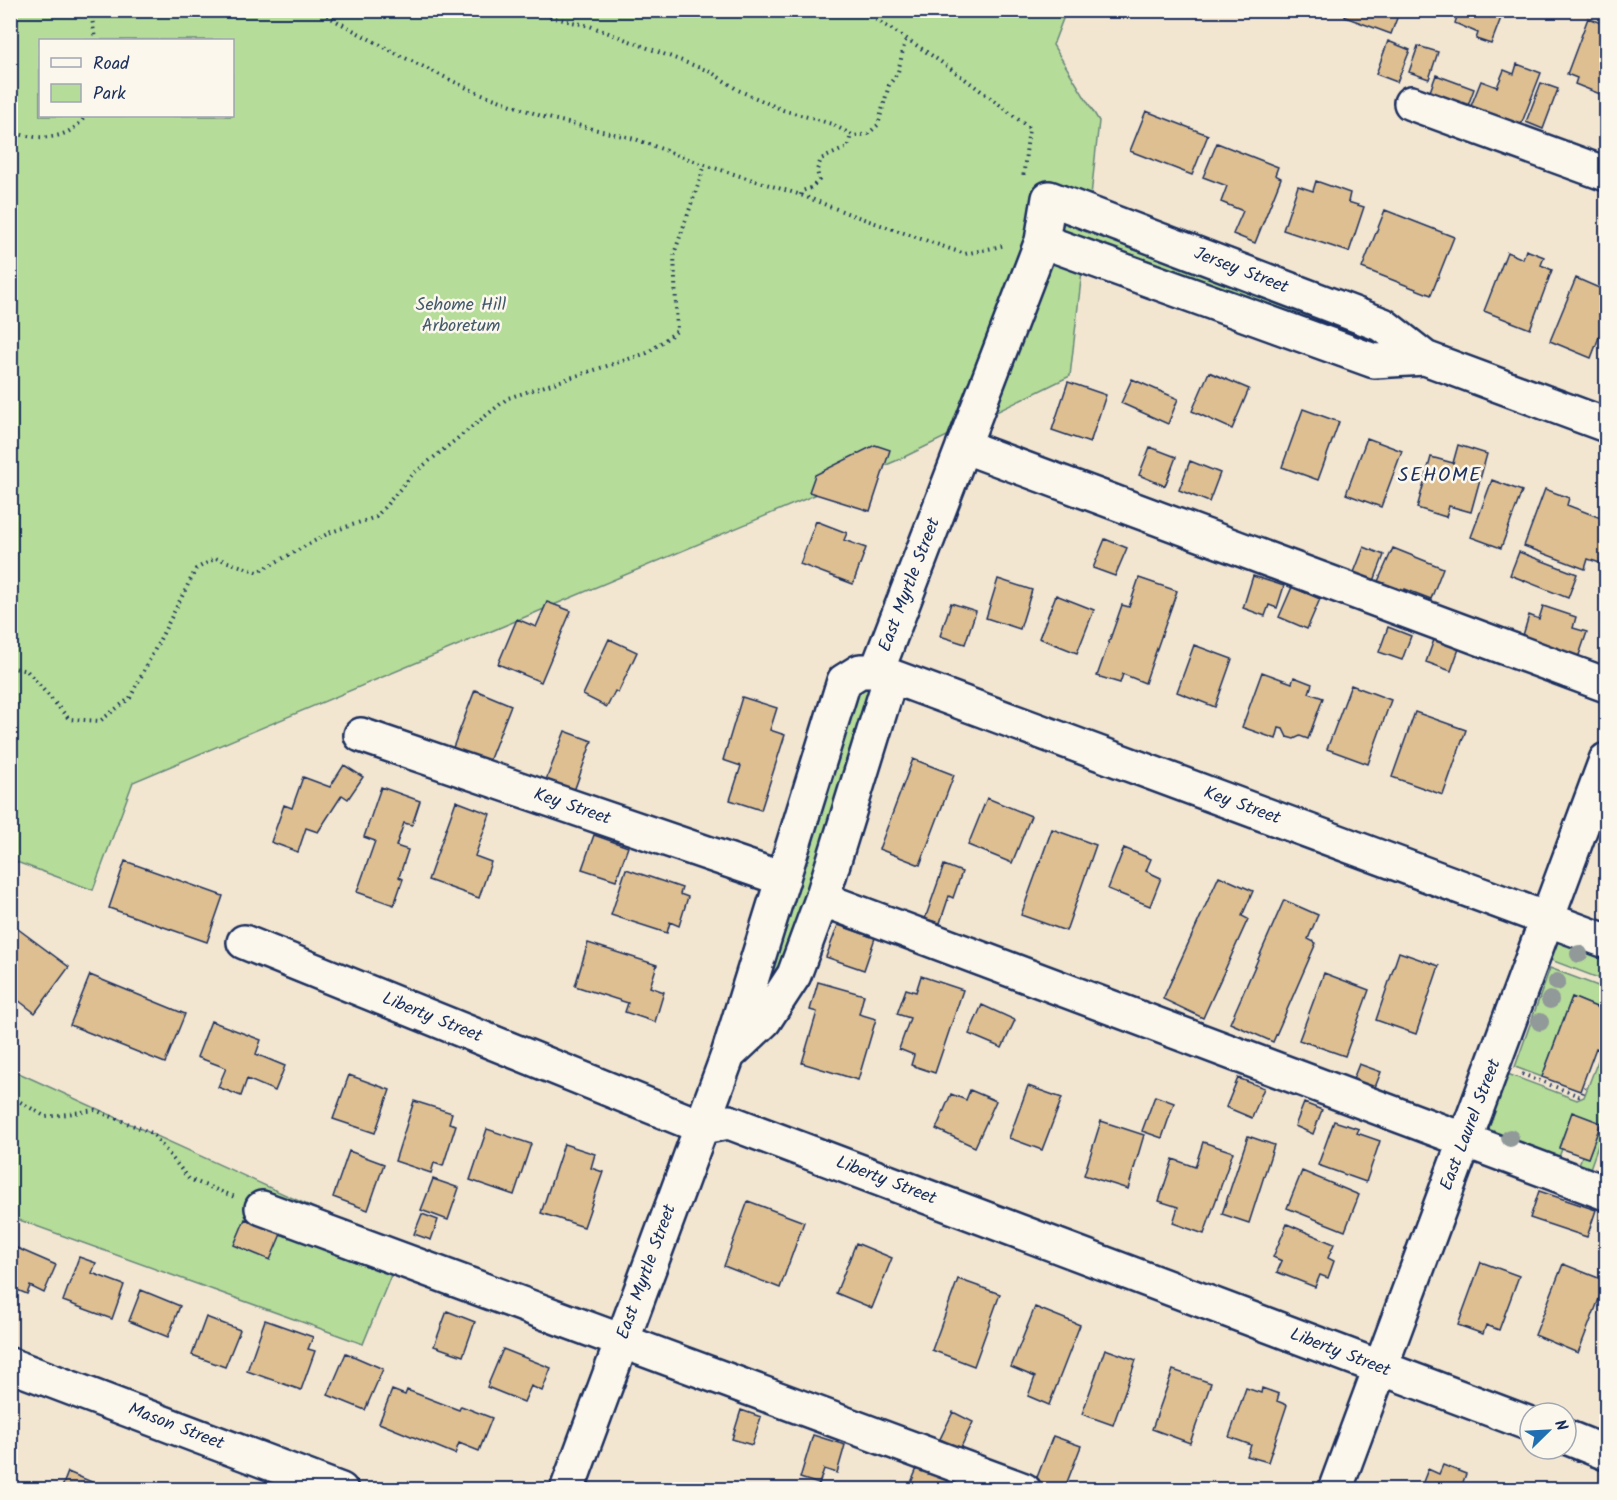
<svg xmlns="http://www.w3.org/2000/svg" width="1617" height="1500" font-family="Kalam,sans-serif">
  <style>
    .green { fill: #b5dc98; stroke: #68867b; stroke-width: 1.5; fill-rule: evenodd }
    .building { fill: #ddbf91; stroke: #1b2f5e; stroke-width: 1.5 }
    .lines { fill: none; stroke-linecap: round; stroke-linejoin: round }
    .minor-casing { stroke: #1b2f5e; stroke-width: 38 }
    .path { stroke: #1b2f5e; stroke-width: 4; stroke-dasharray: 1.5 4.5; stroke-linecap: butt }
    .minor { stroke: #fbf7ec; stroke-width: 33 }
    .tree { fill: #919999 }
    .labels { text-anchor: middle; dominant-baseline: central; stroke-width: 5; stroke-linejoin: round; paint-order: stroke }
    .street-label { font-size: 18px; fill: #1b2f5e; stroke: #fbf7ec }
    .park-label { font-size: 18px; fill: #425a6c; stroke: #fbf7ec }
    .neighbourhood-label { font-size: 20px; letter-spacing: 1.5px; fill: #1b2f5e; stroke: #fbf7ec }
  </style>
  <rect width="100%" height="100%" fill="#f2e6d1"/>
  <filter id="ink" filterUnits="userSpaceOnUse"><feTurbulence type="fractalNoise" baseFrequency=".0167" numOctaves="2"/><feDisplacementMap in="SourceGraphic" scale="12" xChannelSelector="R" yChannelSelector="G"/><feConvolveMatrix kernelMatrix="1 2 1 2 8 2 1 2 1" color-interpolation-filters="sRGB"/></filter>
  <g filter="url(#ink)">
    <path class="green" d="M10 11H1066L1053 45 1099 121 1088 224 1371 337 1368 344 1085 245 1070 376 898 460 133 782 93 890 11 860ZM40 40H232V116H40Z
      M874 677 798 946 753 1008 850 691Z
      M1557 938 1606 952V981L1543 957Z
      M1550 968 1606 989V1011L1572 997 1542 1077 1515 1067Z
      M1602 1050 1606 1052V1123L1587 1177 1576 1173 1582 1156 1588 1158 1601 1123 1572 1113 1559 1147 1562 1149 1556 1165 1485 1136V1127L1505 1073 1577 1100 1584 1097Z
      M10 1069 402 1248 363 1344 11 1217Z"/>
    <path class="building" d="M1347 10H1400L1391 34 1345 17Z
      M1459 10H1504L1491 44 1476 39 1478 33 1455 23Z
      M1588 18 1606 25V91L1605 96 1575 84 1577 78 1567 74Z
      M1388 41 1410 50 1397 82 1376 74Z
      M1418 46 1438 52 1429 79 1409 72Z
      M1517 64 1541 73 1519 130 1469 111 1481 81 1497 87 1504 70 1514 74Z
      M1436 75 1474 89 1466 111 1428 97Z
      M1541 83 1558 89 1543 129 1526 122Z
      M1146 111 1208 135 1192 175 1130 151Z
      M1217 143 1278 167 1275 175 1281 178 1255 243 1233 234 1243 211 1221 202 1227 186 1203 177Z
      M1316 181 1350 193 1348 202 1364 207 1349 252 1283 230 1298 186 1313 191Z
      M1385 210 1454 237 1431 295 1362 268Z
      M1526 250 1544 257 1541 265 1552 270 1530 329 1484 311 1507 252 1523 259Z
      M1576 278 1606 291V319L1591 358 1550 341Z
      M1209 372 1249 389 1232 429 1192 411Z
      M1132 379 1178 399 1168 424 1121 403Z
      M1068 382 1106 395 1090 443 1052 430Z
      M1303 409 1339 422 1318 480 1282 467Z
      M1367 438 1402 451 1381 507 1346 494Z
      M875 445 890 450 870 511 809 492 815 475Z
      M1458 445 1487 454 1471 512 1449 506 1446 517 1417 508 1431 457 1453 463Z
      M1150 447 1176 457 1165 486 1139 475Z
      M1190 461 1220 473 1209 502 1179 490Z
      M1492 480 1522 491 1501 548 1471 537Z
      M1545 489 1569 498 1567 505 1606 520 1603 532 1606 534V546L1600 563 1588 559 1585 569 1524 546Z
      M816 521 847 533 844 540 866 548 853 584 800 564Z
      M1105 539 1127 548 1115 576 1093 568Z
      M1364 547 1384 555 1371 589 1351 580Z
      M1393 548 1443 568 1431 599 1405 589 1402 599 1375 588Z
      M1519 552 1577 574 1568 598 1510 575Z
      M1253 576 1284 586 1277 608 1269 605 1265 616 1243 608Z
      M1139 578 1177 591 1145 683 1123 674 1120 683 1097 676 1122 605 1129 607Z
      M998 579 1032 590 1020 629 986 618Z
      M1292 587 1320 599 1307 629 1279 617Z
      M1056 595 1094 610 1077 653 1039 638Z
      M547 602 571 611 541 682 498 664 517 619 536 627Z
      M951 603 976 611 965 644 940 636Z
      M1543 606 1576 617 1573 628 1587 632 1578 658 1522 639 1529 615 1539 619Z
      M1388 627 1411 636 1402 660 1379 652Z
      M1435 637 1460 646 1451 671 1426 662Z
      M609 639 637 652 618 693 615 691 607 707 583 695Z
      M1194 645 1232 659 1215 707 1177 692Z
      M1262 672 1292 683 1294 677 1312 684 1309 693 1323 698 1308 739 1300 736 1294 739 1287 737 1283 729 1279 728 1276 739 1242 727Z
      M1351 685 1391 700 1368 764 1327 749Z
      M475 690 511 705 488 764 452 750Z
      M742 697 777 708 770 730 785 735 761 810 730 800 741 766 723 760Z
      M1415 712 1466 730 1443 795 1392 777Z
      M565 731 592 741 574 791 546 780Z
      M913 759 954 775 920 865 879 849Z
      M344 765 363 777 348 799 342 795 318 832 306 828 298 852 271 842 284 805 292 808 303 777 330 787Z
      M381 787 420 801 412 825 404 823 396 846 408 850 399 877 403 879 394 905 357 892 375 841 364 837Z
      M987 798 1031 816 1012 863 968 845Z
      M456 801 490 814 475 856 491 862 479 898 428 880Z
      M1052 829 1096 845 1066 931 1021 915Z
      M594 835 628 847 616 880 582 869Z
      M1124 848 1151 859 1146 871 1161 878 1150 906 1108 889Z
      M125 861 223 896 207 942 109 908Z
      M944 865 962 872 953 898 949 896 940 923 925 919Z
      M626 869 682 888 680 894 688 897 679 926 670 922 667 933 611 915Z
      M1219 876 1253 891 1242 916 1248 919 1203 1018 1163 999Z
      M1284 900 1318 915 1308 939 1316 943 1273 1042 1230 1023Z
      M10 923 69 967 35 1013 10 994Z
      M838 925 875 938 864 970 826 957Z
      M588 943 657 965 650 987 664 992 655 1022 625 1012 628 1003 575 986Z
      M1399 952 1439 966 1416 1034 1376 1020Z
      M1324 973 1369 990 1345 1056 1299 1040Z
      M90 975 185 1014 165 1063 70 1025Z
      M921 976 963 990 935 1073 911 1065 914 1055 899 1049 910 1018 897 1014 906 989 916 992Z
      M818 982 864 995 859 1014 876 1019 858 1080 802 1063 817 1012 810 1010Z
      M1572 997 1606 1011 1604 1020 1606 1021V1052L1596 1048 1580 1091 1542 1077Z
      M982 1005 1015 1020 1002 1048 969 1034Z
      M211 1021 261 1040 256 1054 285 1066 275 1091 247 1079 241 1096 218 1087 226 1068 197 1057Z
      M1359 1064 1381 1072 1372 1095 1350 1087Z
      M349 1075 390 1090 375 1133 333 1119Z
      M1238 1078 1264 1088 1252 1118 1226 1107Z
      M1028 1086 1062 1098 1042 1150 1009 1138Z
      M970 1090 996 1101 975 1147 936 1129 951 1094 966 1100Z
      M1155 1096 1174 1103 1162 1138 1142 1131Z
      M414 1101 452 1113 449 1123 456 1125 443 1166 434 1163 431 1173 395 1161Z
      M1304 1103 1322 1110 1313 1134 1295 1126Z
      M1572 1112 1601 1123 1588 1158 1559 1148Z
      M1101 1121 1144 1135 1128 1189 1084 1175Z
      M1334 1121 1359 1129 1357 1133 1380 1141 1366 1182 1318 1165Z
      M487 1129 531 1144 514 1195 470 1180Z
      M1248 1136 1274 1145 1249 1223 1222 1214Z
      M1203 1142 1233 1152 1204 1234 1173 1223 1178 1207 1159 1201 1173 1159 1195 1167Z
      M564 1144 595 1154 591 1168 603 1172 584 1227 541 1213Z
      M349 1151 384 1164 368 1210 333 1197Z
      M1302 1171 1359 1195 1345 1231 1287 1208Z
      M433 1179 459 1188 448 1220 421 1210Z
      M1539 1191 1596 1210 1587 1237 1530 1218Z
      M748 1201 804 1222 780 1288 724 1266Z
      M422 1214 438 1220 431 1240 414 1234Z
      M245 1219 281 1234 270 1260 234 1245Z
      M1287 1224 1334 1244 1328 1258 1334 1261 1328 1278 1320 1275 1315 1287 1277 1272 1282 1261 1273 1257Z
      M856 1243 892 1258 872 1308 836 1293Z
      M10 1245 56 1265 44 1293 30 1286 27 1294 10 1287Z
      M79 1257 96 1263 92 1273 124 1285 112 1319 63 1301Z
      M1481 1262 1519 1276 1499 1330 1486 1325 1483 1334 1458 1325Z
      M1563 1264 1606 1281 1578 1353 1535 1335Z
      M958 1279 1000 1294 974 1366 932 1350Z
      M141 1290 180 1306 168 1337 129 1321Z
      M1035 1307 1080 1325 1049 1405 1028 1396 1035 1377 1011 1367Z
      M447 1311 475 1322 463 1356 434 1346Z
      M206 1317 240 1330 225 1367 192 1355Z
      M265 1320 313 1337 308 1349 315 1351 301 1390 247 1371Z
      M503 1349 551 1368 542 1391 531 1386 524 1402 487 1387Z
      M1105 1349 1136 1360 1113 1425 1082 1414Z
      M346 1353 383 1369 365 1410 328 1395Z
      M1173 1370 1211 1383 1190 1443 1152 1429Z
      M1246 1388 1261 1393 1262 1388 1279 1394 1277 1401 1287 1405 1268 1462 1247 1456 1251 1445 1229 1437Z
      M392 1390 405 1395 407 1390 459 1410 461 1406 492 1418 479 1451 459 1443 455 1454 379 1423Z
      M741 1410 761 1417 752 1445 732 1439Z
      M953 1412 973 1422 960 1449 940 1439Z
      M813 1435 845 1445 837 1473 824 1469 819 1484 800 1478Z
      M1053 1436 1081 1446 1064 1490 1036 1480Z
      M1443 1465 1466 1474 1460 1490H1420L1428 1469 1439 1474Z
      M918 1466 950 1479 946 1490H908Z
      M68 1472 106 1488V1490H61Z
      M639 1484 652 1490H637Z"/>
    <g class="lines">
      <g class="minor-casing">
        <path id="minor" d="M1411 103 1606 174
          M1042 241 1374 361 1425 358
          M963 446 1606 685
          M877 671 1042 241 1049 198 1383 325 1425 358 1606 425
          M361 735 783 879
          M822 899 1606 1193
          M244 942 702 1127 729 1122 1530 1424
          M729 1054 764 1021 794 975 822 899 891 676
          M262 1208 1024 1490
          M10 1365 341 1490
          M1566 1437 1606 1453
          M567 1490 728 1055 844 681 860 671H877L1606 941
          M1335 1490 1606 760"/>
      </g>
      <path class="path" d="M91 10 95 40
        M316 10 397 54 469 89 544 117 635 139 705 165 801 195 852 215 965 254 1006 245
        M540 10 550 17 590 26 711 72 738 90 783 110 832 124 854 136 868 134 878 125 889 85 898 72 906 37
        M860 10C920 45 975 85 1029 128L1023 179
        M10 132C38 140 68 142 85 116
        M801 195 802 191 811 188 819 180 817 170 821 159 848 147 851 134
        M10 667 27 671 69 719 100 721 130 698 196 569 216 558 258 572 331 532 376 517 413 474 508 398 647 353 677 331 674 254 705 165
        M1522 1074 1579 1096 1582 1095 1585 1087
        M10 1096 46 1117 95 1110 152 1133 189 1179 235 1197"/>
      <use href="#minor" class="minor"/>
    </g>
    <g class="tree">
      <circle cx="1579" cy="954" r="9"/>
      <circle cx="1557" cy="982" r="9"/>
      <circle cx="1550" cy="1000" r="9"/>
      <circle cx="1540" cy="1022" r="9"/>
      <circle cx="1510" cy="1138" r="9"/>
    </g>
  </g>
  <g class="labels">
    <g class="street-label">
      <text transform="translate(1241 271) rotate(21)">Jersey Street</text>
      <text transform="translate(910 585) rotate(-69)">East Myrtle Street</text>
      <text transform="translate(1242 806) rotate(20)">Key Street</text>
      <text transform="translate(572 807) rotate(19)">Key Street</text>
      <text transform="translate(432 1018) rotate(22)">Liberty Street</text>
      <text transform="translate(1471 1125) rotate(-69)">East Laurel Street</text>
      <text transform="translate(886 1181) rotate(21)">Liberty Street</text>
      <text transform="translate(647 1272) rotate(-70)">East Myrtle Street</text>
      <text transform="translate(1340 1353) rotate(21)">Liberty Street</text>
      <text transform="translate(176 1427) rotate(21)">Mason Street</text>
    </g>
    <g class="park-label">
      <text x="461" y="305">Sehome Hill<tspan x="461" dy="21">Arboretum</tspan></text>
    </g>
    <g class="neighbourhood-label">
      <text x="1440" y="476">SEHOME</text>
    </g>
  </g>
  <rect width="1617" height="1500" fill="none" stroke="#fbf7ec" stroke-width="36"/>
  <rect x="18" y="18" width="1581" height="1464" fill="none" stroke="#1b2f5e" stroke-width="2" filter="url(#ink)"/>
  <rect x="39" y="39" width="195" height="78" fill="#fbf7ec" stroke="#a1a7b3" stroke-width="1.5"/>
  <rect x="51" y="58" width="30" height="9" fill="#fbf7ec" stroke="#a1a7b3" stroke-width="1.5"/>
  <text x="93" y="69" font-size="18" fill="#1b2f5e">Road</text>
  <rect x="51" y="84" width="30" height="18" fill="#b5dc98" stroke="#a1a7b3" stroke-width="1.5"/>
  <text x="93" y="99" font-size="18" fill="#1b2f5e">Park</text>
  <g transform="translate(1548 1431) rotate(66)"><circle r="28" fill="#fbf7ec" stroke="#a1a7b3" stroke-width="1.5"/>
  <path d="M0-4.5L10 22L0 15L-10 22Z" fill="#1f6fb2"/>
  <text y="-9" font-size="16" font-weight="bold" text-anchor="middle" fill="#1b2f5e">N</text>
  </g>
</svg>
